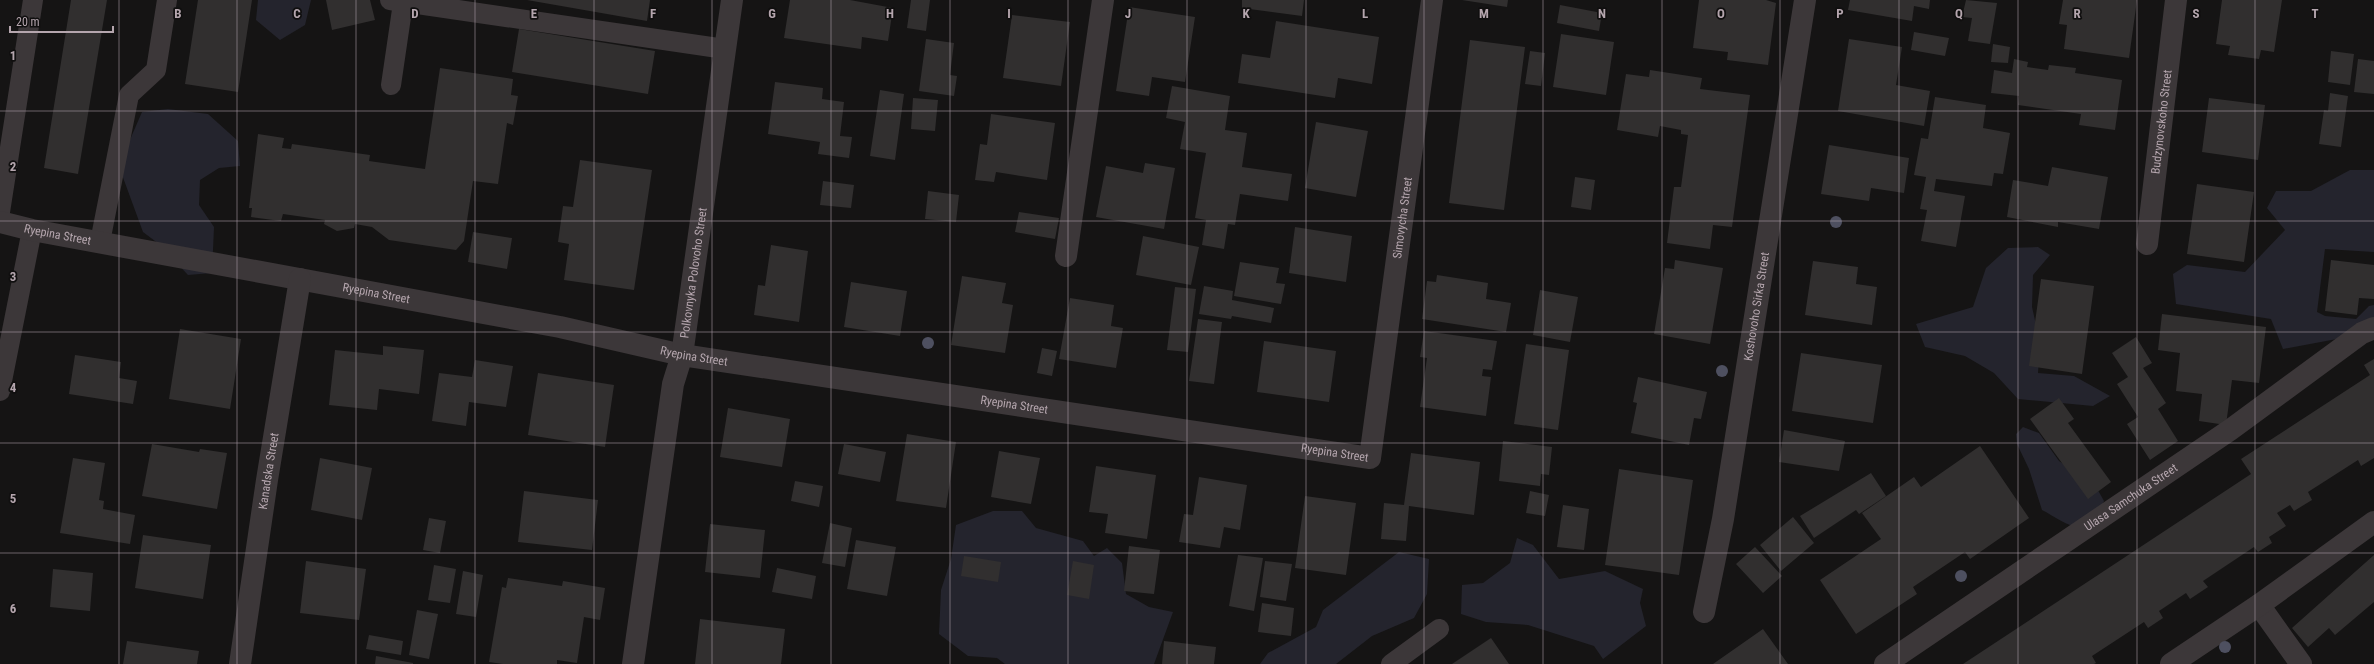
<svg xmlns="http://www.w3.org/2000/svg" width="2374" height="664" font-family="'Roboto Condensed',sans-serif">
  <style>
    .green { fill: #24242d }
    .building { fill: #312f2f }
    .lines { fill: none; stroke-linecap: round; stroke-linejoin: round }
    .service { stroke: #3c3739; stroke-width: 20 }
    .minor { stroke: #3c3739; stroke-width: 22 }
    .tree { fill: #4e5060 }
    .grid { fill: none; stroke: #b5a6ae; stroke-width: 1; stroke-opacity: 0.55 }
    .labels { text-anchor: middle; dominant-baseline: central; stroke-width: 3.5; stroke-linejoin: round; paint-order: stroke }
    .street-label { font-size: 12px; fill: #b5a6ae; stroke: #100f0f }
    .grid-label { font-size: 13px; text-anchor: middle; font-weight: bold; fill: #b5a6ae; stroke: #100f0f; stroke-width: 3.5; stroke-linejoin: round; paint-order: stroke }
  </style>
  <rect width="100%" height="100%" fill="#151414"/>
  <path class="green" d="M258 0H311L305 25 280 40 256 20Z
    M168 109 208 114 238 141 240 166 219 168 200 180 199 205 214 227 212 273 188 275 159 244 143 232 121 172 129 142 142 112Z
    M2350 170H2374V252L2325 249 2317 312 2325 316 2356 319 2369 306 2374 305V332L2283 349 2271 319 2176 304 2173 274 2187 265 2245 272 2285 230 2267 208 2276 191H2311Z
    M2038 247 2050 255 2033 275 2032 307 2040 343 2038 373 2074 376 2110 396 2093 406 2018 399 1994 373 1965 356 1925 347 1916 324 1973 307 1986 268 2008 248Z
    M2023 427 2039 433 2059 461 2095 485 2104 501 2092 525C2074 533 2058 518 2042 510L2029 469 2017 444 2016 434Z
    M993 511H1022L1036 528 1083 541 1094 556 1107 548 1122 563 1126 594 1149 607 1173 612 1154 664H1005L997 658 968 656 939 634 941 590 951 559 956 525Z
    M1517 538 1533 545 1559 579 1605 571 1643 589 1640 603 1646 626 1603 659 1594 646 1528 625 1486 622 1461 614 1462 585 1483 583 1510 563Z
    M1399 552 1429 559 1427 594 1414 618 1372 636 1336 664H1260L1268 653 1316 627 1323 610Z"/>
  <path class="building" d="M71 0H107L78 174 44 168Z
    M198 0H252L238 92 185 84Z
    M326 0H370L375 20 332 30Z
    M527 0H650L647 21Z
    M790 0H850L893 8 888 41 862 37 861 49 784 38Z
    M911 0H930L926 31 907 28Z
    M1242 0H1304L1302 16 1242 8Z
    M1462 0H1508L1507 7Z
    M1699 0H1766L1776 3 1768 65 1727 60 1728 52 1693 48Z
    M1850 0H1930L1929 9 1914 6 1912 21 1848 10Z
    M1966 0 1997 3 1990 44 1968 41 1972 18 1962 17Z
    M2063 0H2137L2129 58 2064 49 2067 25 2059 24Z
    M2222 0H2282L2274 52 2261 50 2259 59 2228 55 2230 46 2216 44Z
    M1560 5 1602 13 1599 31 1557 23Z
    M1129 7 1195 17 1185 82 1152 77 1149 96 1116 91Z
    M1012 15 1070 22 1061 86 1003 78Z
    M1276 21 1379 37 1372 84 1338 78 1335 98 1238 83 1242 54 1270 58Z
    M519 29 655 51 648 94 512 72Z
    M1914 32 1949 38 1945 56 1911 50Z
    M1561 34 1614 42 1606 95 1553 87Z
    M926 39 954 43 950 75 957 76 954 96 919 91Z
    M1849 39 1902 47 1896 85 1930 91 1924 126 1838 111Z
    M1470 40 1525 47 1504 210 1449 203Z
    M1993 44 2010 47 2008 63 1991 62Z
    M1530 51 1545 53 1541 86 1525 84Z
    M2331 51 2354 54 2350 85 2328 82Z
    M2014 59 2028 62 2027 67 2048 70 2049 65 2076 68 2075 73 2122 80 2115 130 2079 125 2081 114 2018 105 2019 96 1991 93 1994 70 2012 73Z
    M2358 59 2374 61V94L2354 92Z
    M440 68 513 79 511 95 518 96 513 125 507 123 498 184 473 181 464 241 456 250 389 240 372 227 355 224 354 228 337 231 324 224 325 220 283 214 281 221 251 217 252 208H249L258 134 284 138 282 148 291 149 292 144 370 155 369 161 425 169Z
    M1650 70 1702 78 1700 89 1750 95 1732 227 1713 225 1710 249 1667 243 1674 187H1681L1688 135 1681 134V130L1660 126 1658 137 1617 130 1626 74 1649 77Z
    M775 82 823 88 822 99 844 102 840 136 852 137 849 158 818 154 820 142 768 134Z
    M1172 86 1230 96 1225 130 1247 133 1242 167 1292 174 1288 201 1240 194 1235 225 1228 224 1224 249 1202 245 1206 220 1195 218 1206 153 1180 149 1185 122 1166 118Z
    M880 90 904 94 895 160 870 156Z
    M2330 93 2348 96 2341 147 2319 144 2324 110 2328 111Z
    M1935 97 1986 105 1983 128 2010 133 2003 174 1994 173 1992 186 1936 179 1934 191 1965 196 1956 247 1921 241 1927 210 1920 209 1926 177 1914 175 1921 138 1928 139Z
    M913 98 938 100 935 131 911 129Z
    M2209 98 2265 105 2258 160 2202 152Z
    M991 114 1055 123 1047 180 996 172 994 182 975 180 980 144 987 145Z
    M1316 122 1368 131 1356 197 1305 188Z
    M1829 145 1909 158 1904 193 1871 188 1869 201 1821 194Z
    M580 160 652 170 634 290 564 280 569 244 558 242 563 206 573 207Z
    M1145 163 1175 168 1164 229 1096 217 1106 166 1143 173Z
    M2052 167 2108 177 2099 229 2058 222V227L2007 217 2013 180 2048 186Z
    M1575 177 1595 180 1591 210 1571 207Z
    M823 181 854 185 851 208 820 205Z
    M2197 184 2254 192 2244 262 2187 254Z
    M928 191 959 195 956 222 925 219Z
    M1019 212 1059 218 1055 239 1015 232Z
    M1295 227 1352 236 1346 282 1289 273Z
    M473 232 512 238 507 269 468 262Z
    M1143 236 1199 247 1191 285 1136 275Z
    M771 245 808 251 799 322 754 315 758 285 765 286Z
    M1675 260 1723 268 1710 344 1654 334 1665 268 1674 269Z
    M2331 260 2374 265V299L2359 298 2357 315 2325 311Z
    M1813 261 1858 267 1856 284 1877 287 1872 325 1805 315Z
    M1240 262 1279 268 1276 283 1285 284 1281 304 1234 296Z
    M1437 275 1488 283 1486 299 1511 303 1506 332 1422 319 1427 281 1436 282Z
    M962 276 1006 283 1002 303 1013 305 1005 353 951 345Z
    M2041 279 2094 286 2082 374 2029 366Z
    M851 282 907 291 900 336 844 327Z
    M1204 286 1233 291 1232 300 1274 308 1271 323 1232 316 1231 319 1199 314Z
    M1175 287 1196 289 1188 352 1167 350Z
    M1540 290 1578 297 1570 342 1533 335Z
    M1070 298 1114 305 1111 326 1123 328 1116 368 1059 359Z
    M2162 314 2266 327 2259 383 2232 380 2226 425 2199 421 2202 394 2176 391 2180 353 2158 350Z
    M1198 319 1222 322 1214 384 1189 381Z
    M180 329 241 339 230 409 169 399Z
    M1424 331 1497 341 1492 370 1483 369 1482 376 1491 377 1486 416 1420 407 1427 358 1420 357Z
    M2136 337 2152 363 2143 368 2166 403 2158 409 2178 441 2150 460 2127 424 2138 417 2117 384 2128 377 2112 353Z
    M1264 341 1336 351 1329 402 1257 392Z
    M1526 344 1569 350 1558 430 1514 424Z
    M383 346 424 350 419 394 379 389 377 410 329 405 335 350 383 355Z
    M1042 348 1057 351 1052 376 1037 373Z
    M1801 353 1882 365 1873 423 1792 411Z
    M75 355 121 362 119 378 137 381 133 404 69 394Z
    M2374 359V458L2361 466 2358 460 2308 492 2312 500 2294 511 2290 505 2277 513 2286 526 2269 537 2272 543 2258 552 2254 547 2203 581 2208 587 2190 599 2186 593 2159 611 2163 618 2148 628 2144 622 2092 656 2096 663 2094 664H1963L2248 476 2251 474 2241 459 2370 375 2364 365Z
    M475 360 513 366 506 407 469 402 466 426 432 421 439 373 472 377Z
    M538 373 614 385 605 447 528 435Z
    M1638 377 1707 392 1701 419 1694 418 1689 445 1631 433 1637 403 1633 402Z
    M2059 398 2074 419 2068 423 2111 482 2088 499 2030 419Z
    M728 408 790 419 782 467 720 457Z
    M1784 430 1845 441 1839 471 1779 462Z
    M907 434 956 442 946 508 896 501Z
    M1503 441 1552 447 1549 475 1541 474 1540 486 1499 481Z
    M152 444 199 452 200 449 227 453 217 509 142 496Z
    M844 444 886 452 880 482 838 474Z
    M1980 446 2029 518 1970 559 1965 552 1913 587 1917 594 1856 634 1820 580 1881 539 1862 513 1914 477 1921 487Z
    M999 451 1040 458 1031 504 991 497Z
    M1411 453 1480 462 1474 515 1409 506 1406 541 1381 539 1384 503 1404 505Z
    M73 458 105 463 99 500 104 501 103 509 135 515 130 544 60 533Z
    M320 458 372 468 362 520 311 510Z
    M1096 466 1156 475 1147 539 1105 533 1108 514 1089 512Z
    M1619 469 1693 480 1679 575 1605 565Z
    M1871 473 1886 496 1859 514 1856 510 1814 538 1800 516Z
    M1199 477 1247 485 1240 530 1224 527 1220 548 1179 542 1184 514 1193 515Z
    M795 481 823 486 819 507 791 501Z
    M524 491 598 500 592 550 518 542Z
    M1530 491 1549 495 1545 516 1526 513Z
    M1305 496 1356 503 1346 575 1295 568Z
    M1563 505 1589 509 1584 550 1557 547Z
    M1793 517 1814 543 1781 571 1760 545Z
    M429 518 446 521 440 553 423 550Z
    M830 523 852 528 845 567 822 563Z
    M710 524 765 530 760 578 705 572Z
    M143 535 211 545 203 599 135 588Z
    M856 540 896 547 887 596 847 589Z
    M1129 546 1160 550 1154 594 1124 591Z
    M1755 547 1782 576 1763 593 1736 564Z
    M1238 555 1263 558 1254 611 1229 606Z
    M2374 555V602L2335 635 2329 628 2308 647 2292 628Z
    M964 556 1001 562 998 582 961 576Z
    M306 561 366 569 359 620 300 613Z
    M1073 561 1094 565 1089 599 1067 595Z
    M1265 561 1292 564 1286 601 1260 597Z
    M434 565 456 569 450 603 428 600Z
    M777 568 816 576 812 599 772 592Z
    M53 569 93 573 90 611 50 607Z
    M463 571 483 575 476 617 456 614Z
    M508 578 562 586 563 581 605 588 600 620 584 617 577 663 557 660V664H503L489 662 502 587 506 588Z
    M1262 603 1294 608 1291 636 1258 632Z
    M417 610 438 614 429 659 409 655Z
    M700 619 785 629 781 664H695Z
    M1763 629 1788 664H1713Z
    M369 635 403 641 401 655 366 649Z
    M1491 638 1509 664H1452Z
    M127 641 199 651 197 664H123Z
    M1164 641 1216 647 1214 664H1162Z
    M376 656 413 663V664H375Z"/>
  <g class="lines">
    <path class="service" d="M390 0 725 49
      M391 85 403 3
      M0 212 33 0
      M100 242 129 95 156 70 167 0
      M0 391 32 230
      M1391 664 1439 629"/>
    <g class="minor">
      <path id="s1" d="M0 222 32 230 560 327 682 355 1370 458 1432 0"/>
      <path id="s2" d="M2147 244 2176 0"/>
      <path d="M1066 256 1103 0"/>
      <path d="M2259 605 2301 664"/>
      <path id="s3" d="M1704 612 1723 519 1805 0"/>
      <path id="s4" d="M240 664 267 480 300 279"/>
      <path id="s5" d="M633 664 673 384 682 355 686 327 732 0"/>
      <path id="s6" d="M1885 664 2230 430 2362 333 2374 328"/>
      <path d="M2171 664 2259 605 2374 522"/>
    </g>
  </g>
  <g class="tree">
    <circle cx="1836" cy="222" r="6"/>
    <circle cx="928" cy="343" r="6"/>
    <circle cx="1722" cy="371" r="6"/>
    <circle cx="1961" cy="576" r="6"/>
    <circle cx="2225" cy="647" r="6"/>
  </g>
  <path class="grid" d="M119 0V664M237 0V664M356 0V664M475 0V664M594 0V664M712 0V664M831 0V664M950 0V664M1068 0V664M1187 0V664M1306 0V664M1424 0V664M1543 0V664M1662 0V664M1780 0V664M1899 0V664M2018 0V664M2137 0V664M2255 0V664M0 111H2374M0 221H2374M0 332H2374M0 443H2374M0 553H2374"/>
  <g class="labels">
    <g class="street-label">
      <text stroke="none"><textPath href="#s2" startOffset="123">Budzynovskoho Street</textPath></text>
      <text stroke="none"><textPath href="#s1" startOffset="1633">Simovycha Street</textPath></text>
      <text stroke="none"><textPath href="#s1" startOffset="59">Ryepina Street</textPath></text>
      <text stroke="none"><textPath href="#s5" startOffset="396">Polkovnyka Polovoho Street</textPath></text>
      <text stroke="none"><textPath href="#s1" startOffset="383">Ryepina Street</textPath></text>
      <text stroke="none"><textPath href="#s3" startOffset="310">Koshovoho Sirka Street</textPath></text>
      <text stroke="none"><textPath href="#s1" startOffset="707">Ryepina Street</textPath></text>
      <text stroke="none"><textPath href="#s1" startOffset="1031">Ryepina Street</textPath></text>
      <text stroke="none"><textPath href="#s1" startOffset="1355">Ryepina Street</textPath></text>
      <text stroke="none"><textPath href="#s4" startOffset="195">Kanadska Street</textPath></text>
      <text stroke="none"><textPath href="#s6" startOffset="297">Ulasa Samchuka Street</textPath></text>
    </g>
  </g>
  <g class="grid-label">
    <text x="178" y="18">B</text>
    <text x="297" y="18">C</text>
    <text x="415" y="18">D</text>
    <text x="534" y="18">E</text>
    <text x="653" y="18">F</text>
    <text x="772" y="18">G</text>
    <text x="890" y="18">H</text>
    <text x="1009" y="18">I</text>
    <text x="1128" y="18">J</text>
    <text x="1246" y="18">K</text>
    <text x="1365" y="18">L</text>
    <text x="1484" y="18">M</text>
    <text x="1602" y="18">N</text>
    <text x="1721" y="18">O</text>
    <text x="1840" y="18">P</text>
    <text x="1959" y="18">Q</text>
    <text x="2077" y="18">R</text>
    <text x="2196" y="18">S</text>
    <text x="2315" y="18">T</text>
    <text x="13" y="60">1</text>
    <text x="13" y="171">2</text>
    <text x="13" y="281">3</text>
    <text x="13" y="392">4</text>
    <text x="13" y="503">5</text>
    <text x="13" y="613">6</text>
  </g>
  <path d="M10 26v6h103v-6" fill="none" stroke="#b5a6ae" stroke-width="2"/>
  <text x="16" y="26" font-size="12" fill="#b5a6ae" stroke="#100f0f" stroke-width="3" paint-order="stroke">20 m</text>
</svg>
